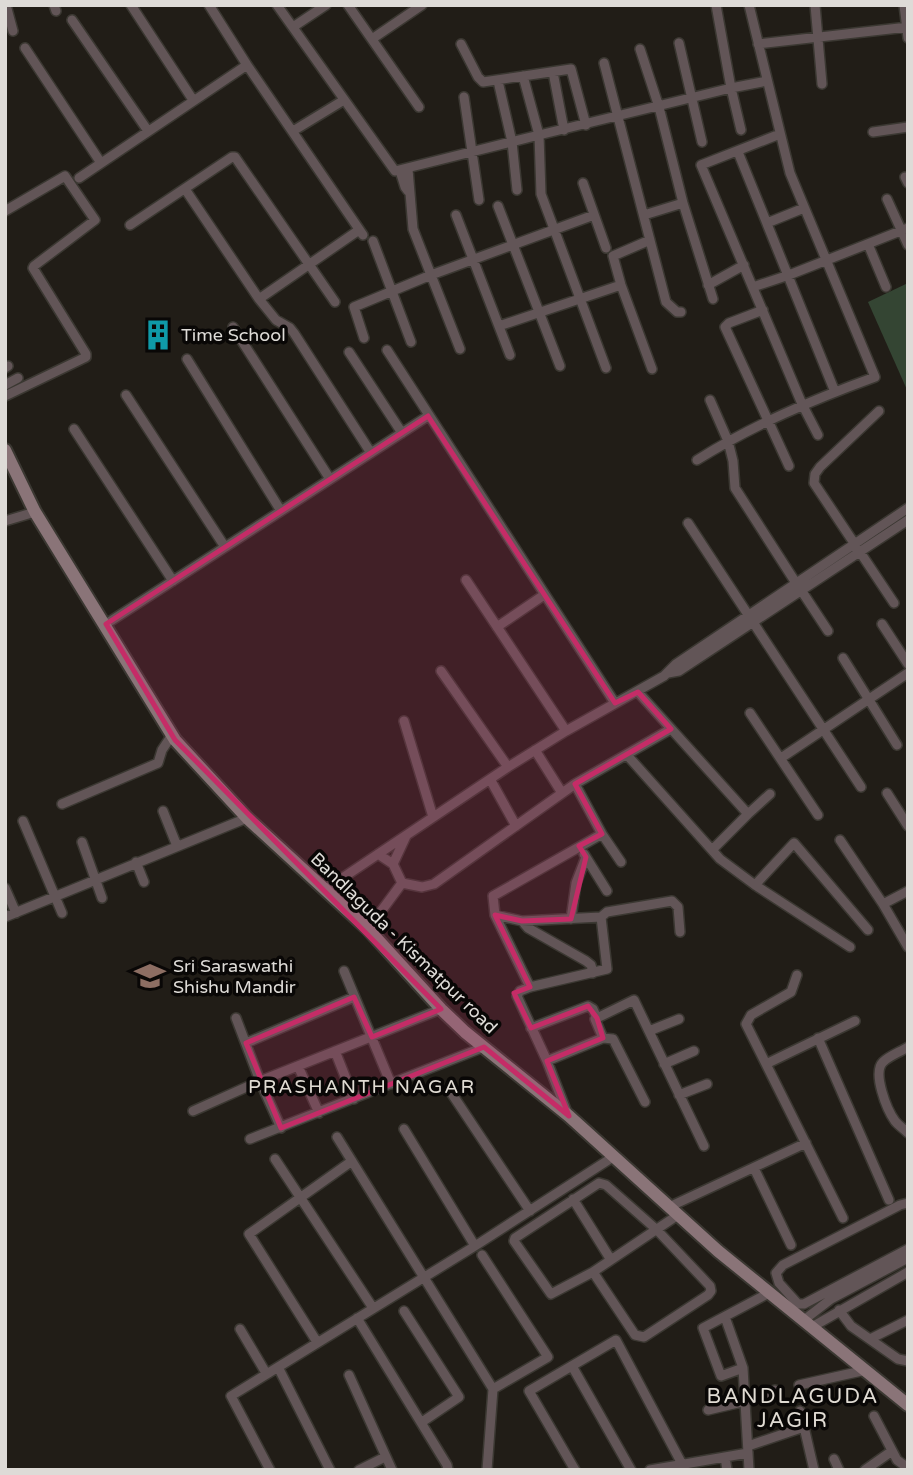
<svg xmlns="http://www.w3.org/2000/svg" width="913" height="1475" font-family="'Varela Round',sans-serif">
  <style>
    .green { fill: #344533 }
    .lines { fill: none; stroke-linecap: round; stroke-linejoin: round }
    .street-casing { stroke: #3b3832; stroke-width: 12 }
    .secondary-casing { stroke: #3b3832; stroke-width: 16 }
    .street { stroke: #625557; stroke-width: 9 }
    .secondary { stroke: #8a7478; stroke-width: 12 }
    .marked { fill: #c52c67; fill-opacity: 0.2; stroke: #c52c67; stroke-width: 5; stroke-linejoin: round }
    .labels { text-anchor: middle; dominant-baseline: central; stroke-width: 7; stroke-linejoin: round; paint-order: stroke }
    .poi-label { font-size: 18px; fill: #dedbd7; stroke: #090706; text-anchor: start }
    .street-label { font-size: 18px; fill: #dedbd7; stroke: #090706 }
    .neighbourhood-label { font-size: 19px; letter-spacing: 2px; fill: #e0dbd3; stroke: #090706 }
    .quarter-label { font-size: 21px; letter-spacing: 2px; fill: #e0dbd3; stroke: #090706 }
  </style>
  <rect width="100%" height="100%" fill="#211d17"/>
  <path class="green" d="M908 283V392L868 302Z"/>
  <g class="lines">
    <g class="street-casing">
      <path id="street" d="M6 5 13 31
        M54 5 56 11
        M131 5 193 100
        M209 5 247 65 363 235
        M277 5 395 171 539 135 541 194 606 368
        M348 5 419 107
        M815 5 822 84
        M904 5 908 38
        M72 20 148 131
        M293 27 326 5
        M372 39 422 5
        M679 43 702 142
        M461 44 478 77 483 82 571 69 586 125
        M758 44 908 27
        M25 48 101 163
        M640 49 659 107 683 203 713 299
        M604 63 666 302 677 312H681
        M553 72 564 130
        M523 76 539 135 731 88 716 5
        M498 81 512 142 517 190
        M464 97 479 200
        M741 130 731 88 767 81
        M293 131 344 100
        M873 132 908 127
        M780 134 701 165 802 404 818 435
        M738 152 835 392
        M408 169 413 229 431 275 594 215
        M400 171 405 187 408 191
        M905 177 908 183
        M79 178 247 65
        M583 183 606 248
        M185 189 259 299 359 230
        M887 199 908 245
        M498 206 560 366
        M5 211 65 176 95 220 34 266 33 268 86 354V357L5 396
        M456 215 510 355
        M644 215 683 203
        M767 223 804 208
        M130 225 232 157H235L335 302
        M650 240 613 256 621 285 652 369
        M373 241 411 342
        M868 244 886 287
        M708 285 744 265
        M753 287 789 275 908 228
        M259 299 276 320 290 328 294 333 371 453
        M763 310 729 323 725 327 789 466
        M499 326 621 285
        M233 327 330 479
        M364 338 354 307 431 275 460 349
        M387 350 615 703
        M349 352 402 433
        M187 359 281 511
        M5 368 8 366
        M5 385 18 378
        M126 395 225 547
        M710 400 728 441 733 461 735 488 796 583
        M879 411 820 467 815 474 814 483 894 603
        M74 429 173 581
        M697 460C753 425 812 400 875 377L790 173 749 5
        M5 521 35 512
        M688 523 861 787
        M466 580 566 731
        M801 590 828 631
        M106 624 428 416
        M882 624 908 664
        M497 627 544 595
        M843 658 897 745
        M441 671 508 767
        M668 673 679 671 908 520
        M638 692 748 814 712 850
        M750 713 818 815
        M404 721 433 817
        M535 750 562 793
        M627 755 720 859 755 885 850 947
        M781 758 908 673
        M490 779 516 826
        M575 784 602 834 621 862
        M887 793 908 826
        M62 804 158 763 162 750 172 735
        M163 811 177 846
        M748 814 770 794
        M23 821 62 913
        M840 840 883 904 908 947
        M82 842 102 898
        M378 854 393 864 406 836
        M584 854 607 891
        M136 862 144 882
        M393 864 402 883
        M755 885 794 843 868 930
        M5 888 16 913
        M326 889 508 767 566 731 664 676 676 664 908 508
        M883 904 908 891
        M495 915 522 921 601 917 607 912 672 901 678 907 680 932
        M5 917 247 818
        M571 919 576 883 586 857
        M522 921 528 928 586 961 591 965 593 973
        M368 929 402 883 422 887 434 884 575 784 671 729
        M344 971 391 1084
        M797 975 791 992 751 1015 746 1024 843 1218
        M530 987 495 915 493 896 602 834
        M236 1018 260 1081 281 1128
        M531 1028 588 1006 593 1009 597 1018
        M649 1031 679 1019
        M603 1038 613 1039 645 1102
        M818 1038 889 1200
        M246 1043 354 997
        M908 1047C900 1052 889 1056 883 1062 872 1073 887 1110 895 1121 898 1125 904 1129 908 1133
        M335 1051 354 1099
        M547 1061 603 1038 595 1019 634 1000 704 1146
        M664 1064 694 1051
        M766 1064 855 1021
        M298 1066 319 1113
        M452 1094 530 1211
        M679 1095 707 1084
        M193 1111 260 1081 441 1009
        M568 1115 547 1061 517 996 520 991 530 987 607 969 601 917
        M404 1129 475 1246
        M337 1137 493 1389 487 1470
        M250 1139 484 1047
        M275 1159 373 1308
        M754 1168 791 1245
        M573 1199 611 1260
        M908 1203 900 1205 783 1265 776 1273 779 1283 798 1304H804L908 1249
        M669 1207 806 1143
        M482 1255 548 1357 493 1389
        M593 1272 551 1294 514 1241 515 1238 599 1183 606 1185 657 1230 710 1286 711 1291 708 1295 644 1337 635 1335 593 1272 678 1215
        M839 1310 851 1326 898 1359 908 1361
        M404 1311 459 1397 422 1422
        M725 1317 743 1368 749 1470
        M357 1318 447 1465 448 1470
        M804 1320 831 1299 908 1258
        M812 1327 908 1272
        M240 1329 266 1373
        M872 1338 908 1320
        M317 1342 249 1234 352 1161
        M572 1366 631 1470
        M278 1367 330 1470
        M743 1368 721 1376 703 1328 769 1293
        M349 1375 392 1470
        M799 1385 866 1370
        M708 1410 746 1401 775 1390
        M874 1416 897 1460 908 1468
        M804 1427 814 1470
        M748 1446 804 1427 800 1411
        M725 1457 727 1470
        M834 1459 839 1470
        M270 1470 231 1396 475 1246 613 1157
        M359 1470 385 1457
        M575 1470 529 1391 616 1340 682 1464
        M650 1470 748 1453
        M865 1470 892 1451"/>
    </g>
    <g class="secondary-casing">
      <path id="secondary" d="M5 450 35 512 175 740 247 818 368 929 441 1009 465 1032 569 1116 718 1251 908 1405"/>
    </g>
    <use href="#street" class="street"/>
    <use href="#secondary" class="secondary"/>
  </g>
  <path class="marked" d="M428 416 615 703 638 692 671 729 575 784 602 834 579 846 586 857 571 919 522 921 495 915 530 987 514 993 531 1028 588 1006 597 1018 603 1038 547 1061 569 1116 484 1047 281 1128 246 1043 354 997 372 1037 441 1009 175 740 106 624Z"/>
  <defs>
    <g id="building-bare" transform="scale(2.415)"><path d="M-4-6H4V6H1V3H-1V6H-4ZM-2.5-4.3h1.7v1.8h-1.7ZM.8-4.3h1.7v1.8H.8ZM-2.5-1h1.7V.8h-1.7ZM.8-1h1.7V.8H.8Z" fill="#0f9aa8" stroke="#090706" stroke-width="2.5" paint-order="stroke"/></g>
    <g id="school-bare" transform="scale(2.415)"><path d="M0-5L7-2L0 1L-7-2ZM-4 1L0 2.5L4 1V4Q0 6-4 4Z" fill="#8d6e63" stroke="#090706" stroke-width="2.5" paint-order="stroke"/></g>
  </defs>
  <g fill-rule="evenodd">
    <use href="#building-bare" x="158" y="335"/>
    <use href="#school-bare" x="150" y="976"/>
  </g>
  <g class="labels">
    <g class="poi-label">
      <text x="181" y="335">Time School</text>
      <text x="173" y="966">Sri Saraswathi<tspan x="173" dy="21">Shishu Mandir</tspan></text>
    </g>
    <g class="street-label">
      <text transform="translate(404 943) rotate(44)">Bandlaguda - Kismatpur road</text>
    </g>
    <g class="neighbourhood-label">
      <text x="362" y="1087">PRASHANTH NAGAR</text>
    </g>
    <g class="quarter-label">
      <text x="793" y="1396">BANDLAGUDA<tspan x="793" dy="24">JAGIR</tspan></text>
    </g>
  </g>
  <rect width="913" height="1475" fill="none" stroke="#dedbd7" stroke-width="14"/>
</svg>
